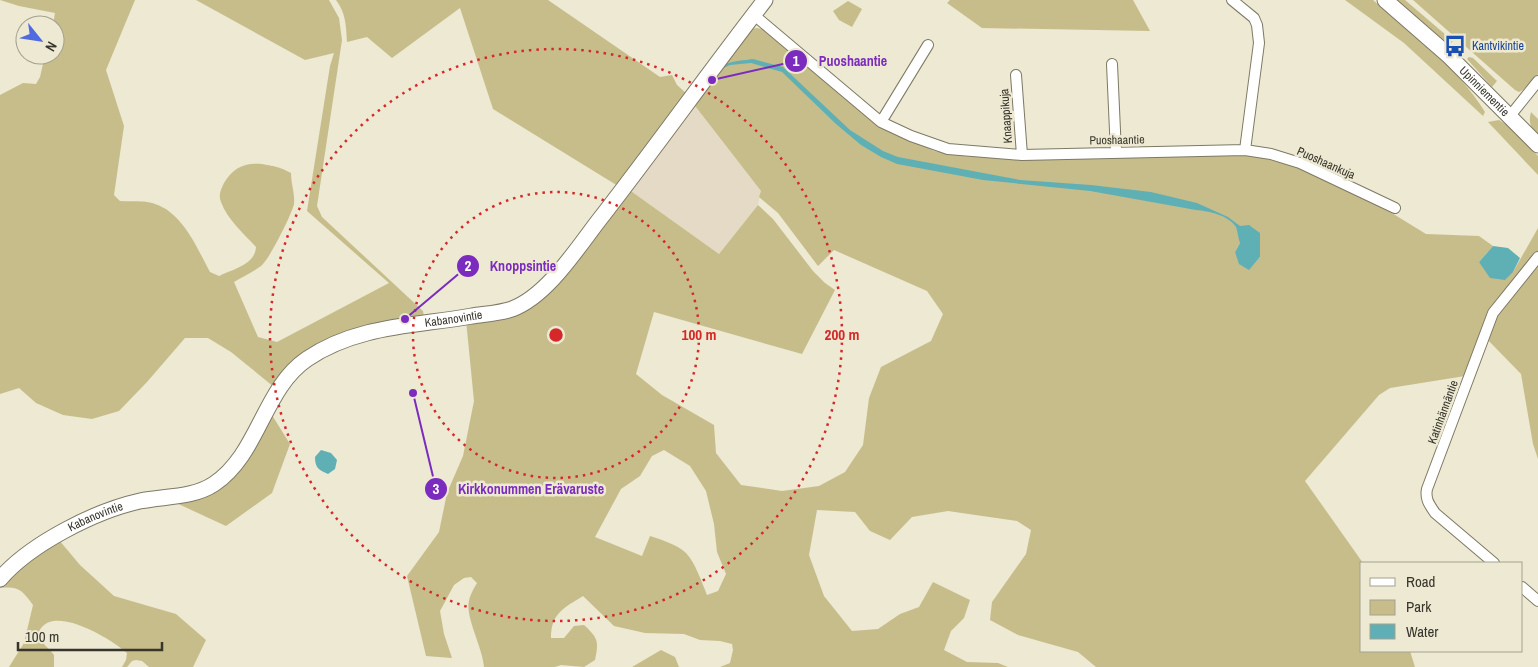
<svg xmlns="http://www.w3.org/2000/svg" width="1538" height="667" font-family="'Archivo Narrow',sans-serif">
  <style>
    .industrial { fill: #e5dac6 }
    .green { fill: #c7bd8b; fill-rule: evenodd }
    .water { fill: #5fb0b4 }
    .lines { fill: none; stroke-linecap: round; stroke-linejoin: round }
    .street-casing { stroke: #7d7965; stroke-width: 12 }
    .secondary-casing { stroke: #7d7965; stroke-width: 17 }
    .street { stroke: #fff; stroke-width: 10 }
    .secondary { stroke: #fff; stroke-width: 15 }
    .ring { fill: none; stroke: #d62828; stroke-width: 2.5; stroke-dasharray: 2.5 5 }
    .labels { text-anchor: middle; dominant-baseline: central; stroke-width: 5; stroke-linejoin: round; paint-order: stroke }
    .transit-label { font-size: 12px; fill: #164399; stroke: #ede9d2; text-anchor: start }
    .street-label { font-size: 12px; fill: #37352c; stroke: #ede9d2 }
    .centre { fill: #d62828; stroke: #ede9d2; stroke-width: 2.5 }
    .ring-label { font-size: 15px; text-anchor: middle; font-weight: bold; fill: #d62828; stroke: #ede9d2; stroke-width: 5; stroke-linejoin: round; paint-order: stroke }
    .leader { fill: none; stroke: #7b2cbf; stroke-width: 2 }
    .callout-dot { fill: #7b2cbf; stroke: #ede9d2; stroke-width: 2 }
    .mark-label { font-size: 15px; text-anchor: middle; font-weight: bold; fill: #fff }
    .callout-label { font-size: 14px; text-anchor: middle; font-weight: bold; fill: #7b2cbf; stroke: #ede9d2; stroke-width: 5; stroke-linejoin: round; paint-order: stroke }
  </style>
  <rect width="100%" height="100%" fill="#ede9d2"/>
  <path class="industrial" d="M692 102 761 191 758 205 719 254 628 189Z"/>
  <path class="green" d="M0 0H135L106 70 124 126 114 195 120 201C131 202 145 200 155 204 183 213 197 248 210 272L219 276C233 269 255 265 256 247 244 234 227 219 221 202 218 195 221 189 224 183 233 168 244 162 262 164 277 167 277 166 291 173 291 184 295 193 294 204 292 214 269 260 261 266 253 272 242 277 234 282L258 337 277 342 389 283 307 211 330 66 334 53 305 60 196 0H329L339 18 342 40 317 206 322 217 423 311 424 317 344 334 274 387 231 352 208 338H185L147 382 119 411 92 419 63 415 36 403 19 388 0 394V95L23 83 36 84 40 77 45 55H55V25H53L55 13 19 6Z
    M336 0H548L660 77 672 75 677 85 687 94 618 186 493 109 460 8 392 58 367 37 347 42C346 26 346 13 336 0Z
    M950 0H1133L1150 31 982 28 947 3Z
    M1345 0H1373C1410 32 1460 70 1485 112L1483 116 1404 43Z
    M1394 0H1405L1453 41 1450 44 1431 33Z
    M1413 0H1538V74L1523 90 1519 92 1515 90Z
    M848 1 862 9 852 27 839 20 833 11Z
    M756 28 764 29 879 125 934 151 962 156 1030 160 1248 154 1294 166 1320 178 1382 207 1426 234 1479 236 1493 246 1479 262 1513 272 1538 228V251L1488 310 1465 376 1390 388 1379 395 1305 481 1363 563 1362 651H1410L1415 667H1096L1078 652 1018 635 990 620 992 602 1026 554 1031 530 1017 521 948 511 912 517 890 540 870 531 855 512 817 510 809 555 824 596 852 631 878 629 900 614 919 607 933 582 970 600 964 618 951 631 944 650 967 662 998 663 1008 667H720L730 663 733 650 732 644 720 641 700 640 684 634 645 633 614 626 583 596C564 608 551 613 551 638H564L574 626 584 625C598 638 599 641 595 660L584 667 561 665 555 667H484C483 648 465 617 469 601 470 595 474 588 477 583L471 577 464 578 454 585 440 611 444 634 452 658 426 656 407 576 439 532 447 493 463 456 474 401 466 320 506 318 553 289 628 189 719 254 758 205 773 219 813 271 825 283 835 290 802 354 654 312 636 374 662 395 714 425 716 453 741 485 782 491 819 486 845 472 863 445 869 398 881 367 931 341 943 314 927 291 834 250 818 266 778 213 759 197 761 191 692 102 750 30ZM1240 243 1260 257 1249 269 1235 252ZM664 450 690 466 706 491 714 524 717 552 726 574 718 591 707 595C702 583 695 562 686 553 676 544 662 540 650 536L642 556 595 537 621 489 640 476 652 456Z
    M1469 57 1473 58 1497 81 1492 87 1467 59Z
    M1531 112 1538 119V137C1531 129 1528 122 1531 112Z
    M1499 120 1509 126 1538 156V175L1488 122Z
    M1538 259V459L1533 444 1521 374 1486 338 1493 318Z
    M270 412 290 444 272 493 226 526 174 502 206 495Z
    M59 540 80 565 114 596 176 614 206 640 193 667H149L142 661 136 660 132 661 127 667H122L126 660 127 653C113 640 60 608 43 626 40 629 38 632 39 636 41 643 50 649 54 655V667H9L24 643 33 605C22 590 19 586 0 588V587L10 576Z
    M661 650 675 657 679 667H632Z"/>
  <path class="water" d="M753 59 783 67 850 130 883 151 898 157 1020 180 1091 185 1151 192 1197 203 1228 217 1240 226 1249 225 1260 233V257L1249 270 1239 264 1235 252 1240 243C1238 238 1238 232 1236 227 1228 215 1209 211 1196 210L1090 191 983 180 897 164 881 157 861 145 836 124 782 72 751 63 730 65 717 71C725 60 741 61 753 59Z
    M1493 246 1508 248 1520 258 1513 272 1505 280 1490 278 1479 262Z
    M321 450 331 453 337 460 335 469 328 474C319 470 315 468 315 457Z"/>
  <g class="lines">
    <g class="street-casing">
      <path id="street" d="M1232 0 1254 18 1257 25 1259 43 1245 150
        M754 15 881 122 911 136 948 149 1022 155 1245 150 1271 154 1300 163 1395 208
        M1112 64 1116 153
        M1016 75 1022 155
        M1510 116 1538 81
        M881 122 928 45
        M1494 563 1435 513C1429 504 1425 499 1427 489L1493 313 1538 257
        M1522 587 1538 601"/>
    </g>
    <g class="secondary-casing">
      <g id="secondary">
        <path id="s1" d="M1385 0 1448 55 1538 145"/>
        <path id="s2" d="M0 579C30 544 95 511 140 501 164 496 193 498 214 484 259 454 263 389 307 359 357 325 416 326 472 316 485 314 500 313 512 309 549 295 579 245 603 215 658 144 710 71 765 0"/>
      </g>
    </g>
    <use href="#street" class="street"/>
    <use href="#secondary" class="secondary"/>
  </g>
  <g class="ring">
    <circle cx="556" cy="335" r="143"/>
    <circle cx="556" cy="335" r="286"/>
  </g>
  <defs>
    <g id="bus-bare" transform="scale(1.725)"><path d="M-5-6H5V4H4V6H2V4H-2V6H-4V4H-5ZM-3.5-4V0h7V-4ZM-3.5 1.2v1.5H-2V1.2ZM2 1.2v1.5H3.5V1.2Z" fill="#1a4fb4" stroke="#ede9d2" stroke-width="2.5" paint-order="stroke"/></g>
  </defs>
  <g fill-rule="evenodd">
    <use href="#bus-bare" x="1455" y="46"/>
  </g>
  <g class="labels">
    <g class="transit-label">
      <text x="1472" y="46">Kantvikintie</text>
    </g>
    <g class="street-label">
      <text stroke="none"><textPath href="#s1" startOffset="135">Upinniementie</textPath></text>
      <text transform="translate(1006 116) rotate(-94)">Knaappikuja</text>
      <text transform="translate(1117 140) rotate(-1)">Puoshaantie</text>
      <text transform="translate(1326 163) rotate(24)">Puoshaankuja</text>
      <text stroke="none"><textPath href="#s2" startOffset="550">Kabanovintie</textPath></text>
      <text transform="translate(1443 412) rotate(-70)">Katinhännäntie</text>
      <text stroke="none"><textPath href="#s2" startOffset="115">Kabanovintie</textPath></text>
    </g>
  </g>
  <circle cx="556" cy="335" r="8" class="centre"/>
  <g class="ring-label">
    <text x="699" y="340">100 m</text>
    <text x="842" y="340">200 m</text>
  </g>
  <path class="leader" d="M712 80L796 61M405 319L468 266M413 393L436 489"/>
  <g class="callout-dot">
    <circle cx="712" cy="80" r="5"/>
    <circle cx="405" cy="319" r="5"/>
    <circle cx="413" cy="393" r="5"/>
    <circle cx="796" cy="61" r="12"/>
    <circle cx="468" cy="266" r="12"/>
    <circle cx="436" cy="489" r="12"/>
  </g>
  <g class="mark-label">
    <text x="796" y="66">1</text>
    <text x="468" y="271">2</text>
    <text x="436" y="494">3</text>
  </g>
  <g class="callout-label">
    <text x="853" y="66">Puoshaantie</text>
    <text x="523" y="271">Knoppsintie</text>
    <text x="531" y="494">Kirkkonummen Erävaruste</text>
  </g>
  <rect x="1360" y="562" width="162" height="90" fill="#ede9d2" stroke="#a4a190"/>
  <rect x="1370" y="578" width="25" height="8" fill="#ffffff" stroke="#a4a190"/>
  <text x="1406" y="587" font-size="15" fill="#37352c">Road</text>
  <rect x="1370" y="600" width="25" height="15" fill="#c7bd8b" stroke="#a4a190"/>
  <text x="1406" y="612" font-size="15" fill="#37352c">Park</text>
  <rect x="1370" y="624" width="25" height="15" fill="#5fb0b4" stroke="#a4a190"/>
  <text x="1406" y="637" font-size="15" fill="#37352c">Water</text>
  <g transform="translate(40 40) rotate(120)"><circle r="24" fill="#ede9d2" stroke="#a4a190"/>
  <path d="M0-4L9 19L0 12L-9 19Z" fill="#506adf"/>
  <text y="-8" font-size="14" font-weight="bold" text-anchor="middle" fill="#37352c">N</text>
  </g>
  <path d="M18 642v8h144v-8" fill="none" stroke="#37352c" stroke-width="2.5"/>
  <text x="25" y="642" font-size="15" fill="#37352c" stroke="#ede9d2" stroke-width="4" paint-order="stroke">100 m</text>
</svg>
